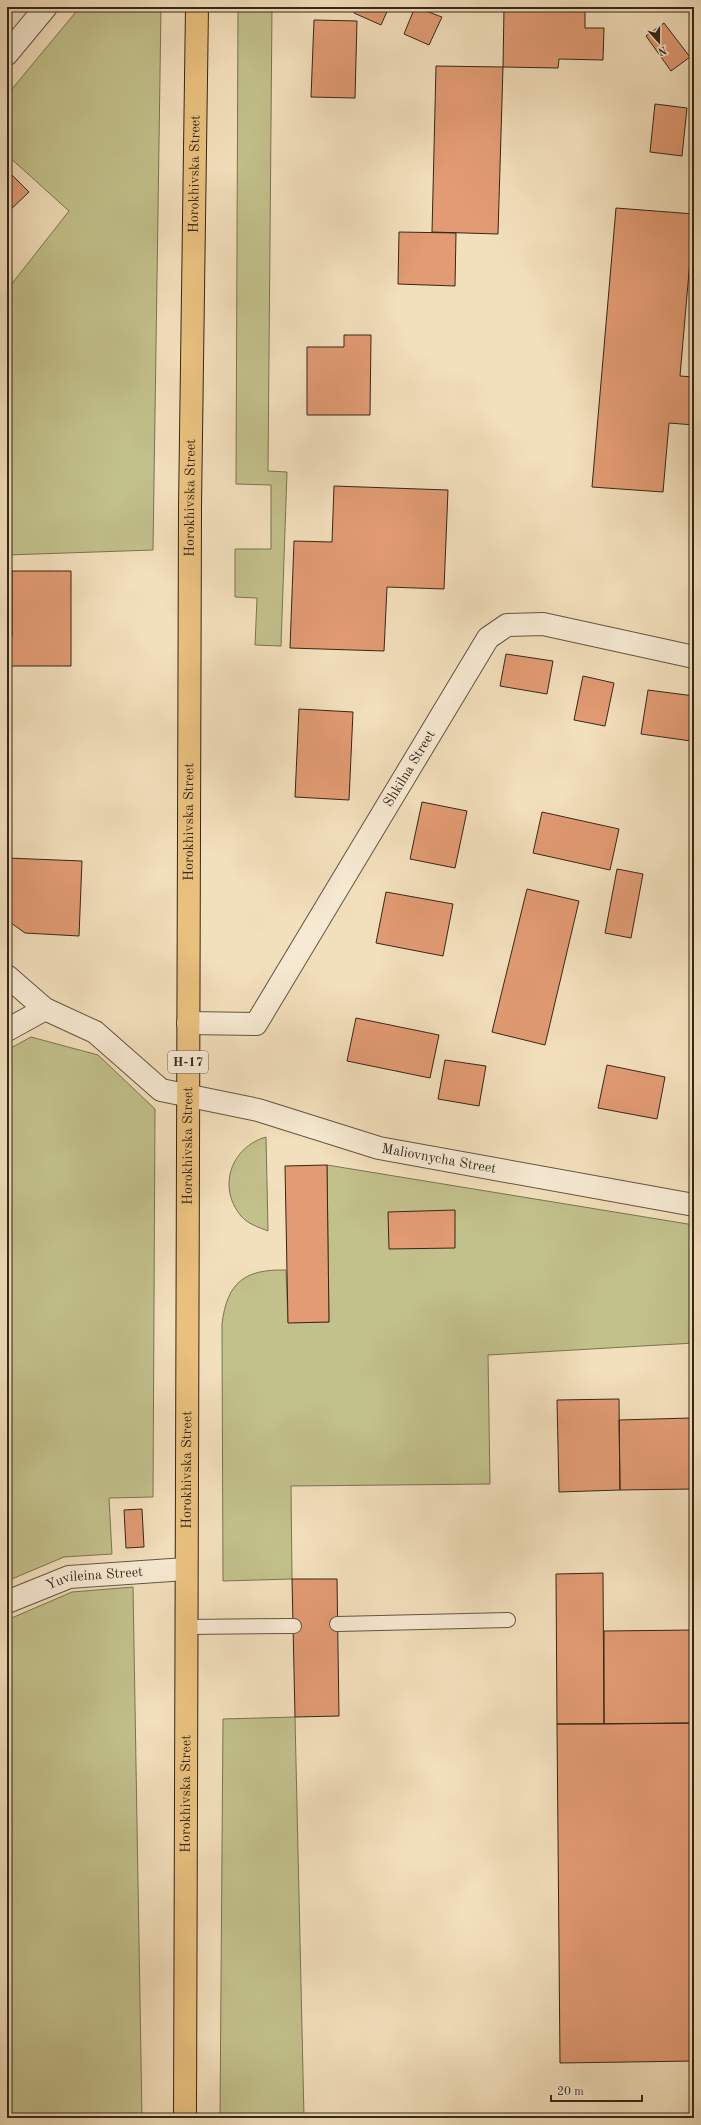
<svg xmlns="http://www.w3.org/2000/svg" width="701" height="2125" font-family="'Old Standard TT',serif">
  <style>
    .green { fill: #c2c08b; stroke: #7b7452 }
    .building { fill: #e29b73; stroke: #342719 }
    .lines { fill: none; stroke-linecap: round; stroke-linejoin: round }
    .lane-casing { stroke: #645542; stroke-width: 16 }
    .street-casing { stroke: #645542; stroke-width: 24 }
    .primary-casing { stroke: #342719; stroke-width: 24 }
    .lane { stroke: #f7ead3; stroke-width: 14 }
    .street { stroke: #f7ead3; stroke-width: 22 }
    .primary { stroke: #e9c07e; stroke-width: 22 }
    .labels { text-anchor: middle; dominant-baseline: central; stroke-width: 3; stroke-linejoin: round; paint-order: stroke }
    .shield { fill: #f7ead3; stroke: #6e6251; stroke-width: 1 }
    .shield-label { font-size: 13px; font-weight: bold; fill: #342719 }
    .street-label { font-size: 14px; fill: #342719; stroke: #f7ead3 }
  </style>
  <rect width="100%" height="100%" fill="#f2dfbb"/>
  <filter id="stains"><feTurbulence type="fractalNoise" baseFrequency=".005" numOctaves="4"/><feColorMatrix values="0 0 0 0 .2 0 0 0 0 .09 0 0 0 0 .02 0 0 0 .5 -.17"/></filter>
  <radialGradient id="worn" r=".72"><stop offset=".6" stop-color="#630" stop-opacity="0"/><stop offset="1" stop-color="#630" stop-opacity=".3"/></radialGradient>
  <path class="green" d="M80 7H161L153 550 7 555V290L69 211 7 155V95Z
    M238 7H272L268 471 287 472 281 646 255 645 257 598 235 597V549H271V485L236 484Z
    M31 1037 98 1055 155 1109 153 1497 109 1498 112 1554 64 1557 7 1581V1050Z
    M266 1137 268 1231C258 1227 248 1224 241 1216 217 1187 231 1147 266 1137Z
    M327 1165 694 1225V1343L488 1355 490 1484 291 1486 292 1579 223 1581 222 1324C227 1282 245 1269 286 1270L288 1322H329Z
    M133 1587 142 2118H7V1620L72 1592Z
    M295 1717 304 2118H220L223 1719Z"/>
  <path class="building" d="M356 7H389L381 25 354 13Z
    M415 7 442 17 429 45 404 34Z
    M504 7H585V28H604L603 60 559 59 558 68 503 67Z
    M314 20 357 21 355 98 311 97Z
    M664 23 690 57 671 71 646 36Z
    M436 66 503 67 498 234 432 232Z
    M655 104 687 108 682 156 650 152Z
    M7 170 29 192 7 213Z
    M616 208 694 214 680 376 694 377V425L669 423 663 492 592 487Z
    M399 232 456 233 455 286 398 284Z
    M344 335H371L370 415H307V347H344Z
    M334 486 448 490 444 589 387 587 384 651 290 648 294 541 332 542Z
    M12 571H71V666H7V636H12Z
    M506 654 553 661 547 694 500 686Z
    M583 676 614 683 605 726 574 720Z
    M648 690 694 696 691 741 641 734Z
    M299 709 353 712 349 800 295 797Z
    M422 802 467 811 455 868 410 859Z
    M542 812 619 829 610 870 533 853Z
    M7 858 82 861 79 936 25 933 7 920Z
    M617 869 643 874 631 938 605 933Z
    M527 889 579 901 545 1045 492 1032Z
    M386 892 453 904 443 956 376 943Z
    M356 1018 439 1035 430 1078 347 1061Z
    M445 1060 486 1066 479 1106 438 1099Z
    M607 1065 665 1077 657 1119 598 1108Z
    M327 1165 329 1322 288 1323 285 1166Z
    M455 1210V1248L389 1249 388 1212Z
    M619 1399 620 1490 559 1492 557 1400Z
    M691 1399H694V1489H693Z
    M691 1418 693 1489 620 1490 619 1420Z
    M142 1509 144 1547 126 1548 124 1510Z
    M603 1573 604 1724H557L556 1574Z
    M292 1579H337L339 1716 295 1717Z
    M694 1630V1723L604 1724V1631Z
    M694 1723V2061L560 2063 557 1724Z"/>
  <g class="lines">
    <g class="lane-casing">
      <path id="lane" d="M337 1624 508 1620
        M186 1627 294 1626"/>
    </g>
    <g class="street-casing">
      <g id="street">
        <path d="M7 54 46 7"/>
        <path id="s1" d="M7 976 45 1009 95 1032 161 1090 258 1110 379 1148 694 1205"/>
        <path id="s2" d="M188 1023 256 1024 488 638 507 625 543 624 694 657"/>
        <path d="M7 1030 45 1009"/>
        <path id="s3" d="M7 1602 69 1577 186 1569"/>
      </g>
    </g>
    <g class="primary-casing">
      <g id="primary">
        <path id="s4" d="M185 2118 190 507 197 7"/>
      </g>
    </g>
    <use href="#lane" class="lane"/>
    <use href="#street" class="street"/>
    <use href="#primary" class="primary"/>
  </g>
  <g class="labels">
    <rect class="shield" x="168" y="1051" width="40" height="22" rx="3"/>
    <g class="shield-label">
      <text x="188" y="1062">Н-17</text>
    </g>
    <g class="street-label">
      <text stroke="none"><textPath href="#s4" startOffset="1944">Horokhivska Street</textPath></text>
      <text stroke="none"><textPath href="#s4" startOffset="1620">Horokhivska Street</textPath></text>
      <text stroke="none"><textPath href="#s2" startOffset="366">Shkilna Street</textPath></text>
      <text stroke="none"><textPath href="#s4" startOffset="1296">Horokhivska Street</textPath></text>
      <text stroke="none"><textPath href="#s4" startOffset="972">Horokhivska Street</textPath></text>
      <text stroke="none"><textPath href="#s1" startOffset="480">Maliovnycha Street</textPath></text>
      <text stroke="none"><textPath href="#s4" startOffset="648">Horokhivska Street</textPath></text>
      <text stroke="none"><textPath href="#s3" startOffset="92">Yuvileina Street</textPath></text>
      <text stroke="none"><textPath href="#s4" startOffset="324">Horokhivska Street</textPath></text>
    </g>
  </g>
  <rect width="701" height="2125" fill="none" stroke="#f2dfbb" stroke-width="24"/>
  <rect x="8" y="8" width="685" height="2109" fill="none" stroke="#342719" stroke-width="2"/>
  <rect x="12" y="12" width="677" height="2101" fill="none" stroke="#342719"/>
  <g transform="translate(659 42) rotate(159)" stroke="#f7ead3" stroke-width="3" paint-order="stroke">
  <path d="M0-3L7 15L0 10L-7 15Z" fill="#342719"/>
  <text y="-6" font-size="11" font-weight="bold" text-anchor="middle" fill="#342719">N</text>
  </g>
  <path d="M551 2095v6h91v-6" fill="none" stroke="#342719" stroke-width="2"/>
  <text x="557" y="2095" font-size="12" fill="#342719" stroke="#f7ead3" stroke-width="3" paint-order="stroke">20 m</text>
  <rect width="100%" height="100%" filter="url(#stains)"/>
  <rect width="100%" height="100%" fill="url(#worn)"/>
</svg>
